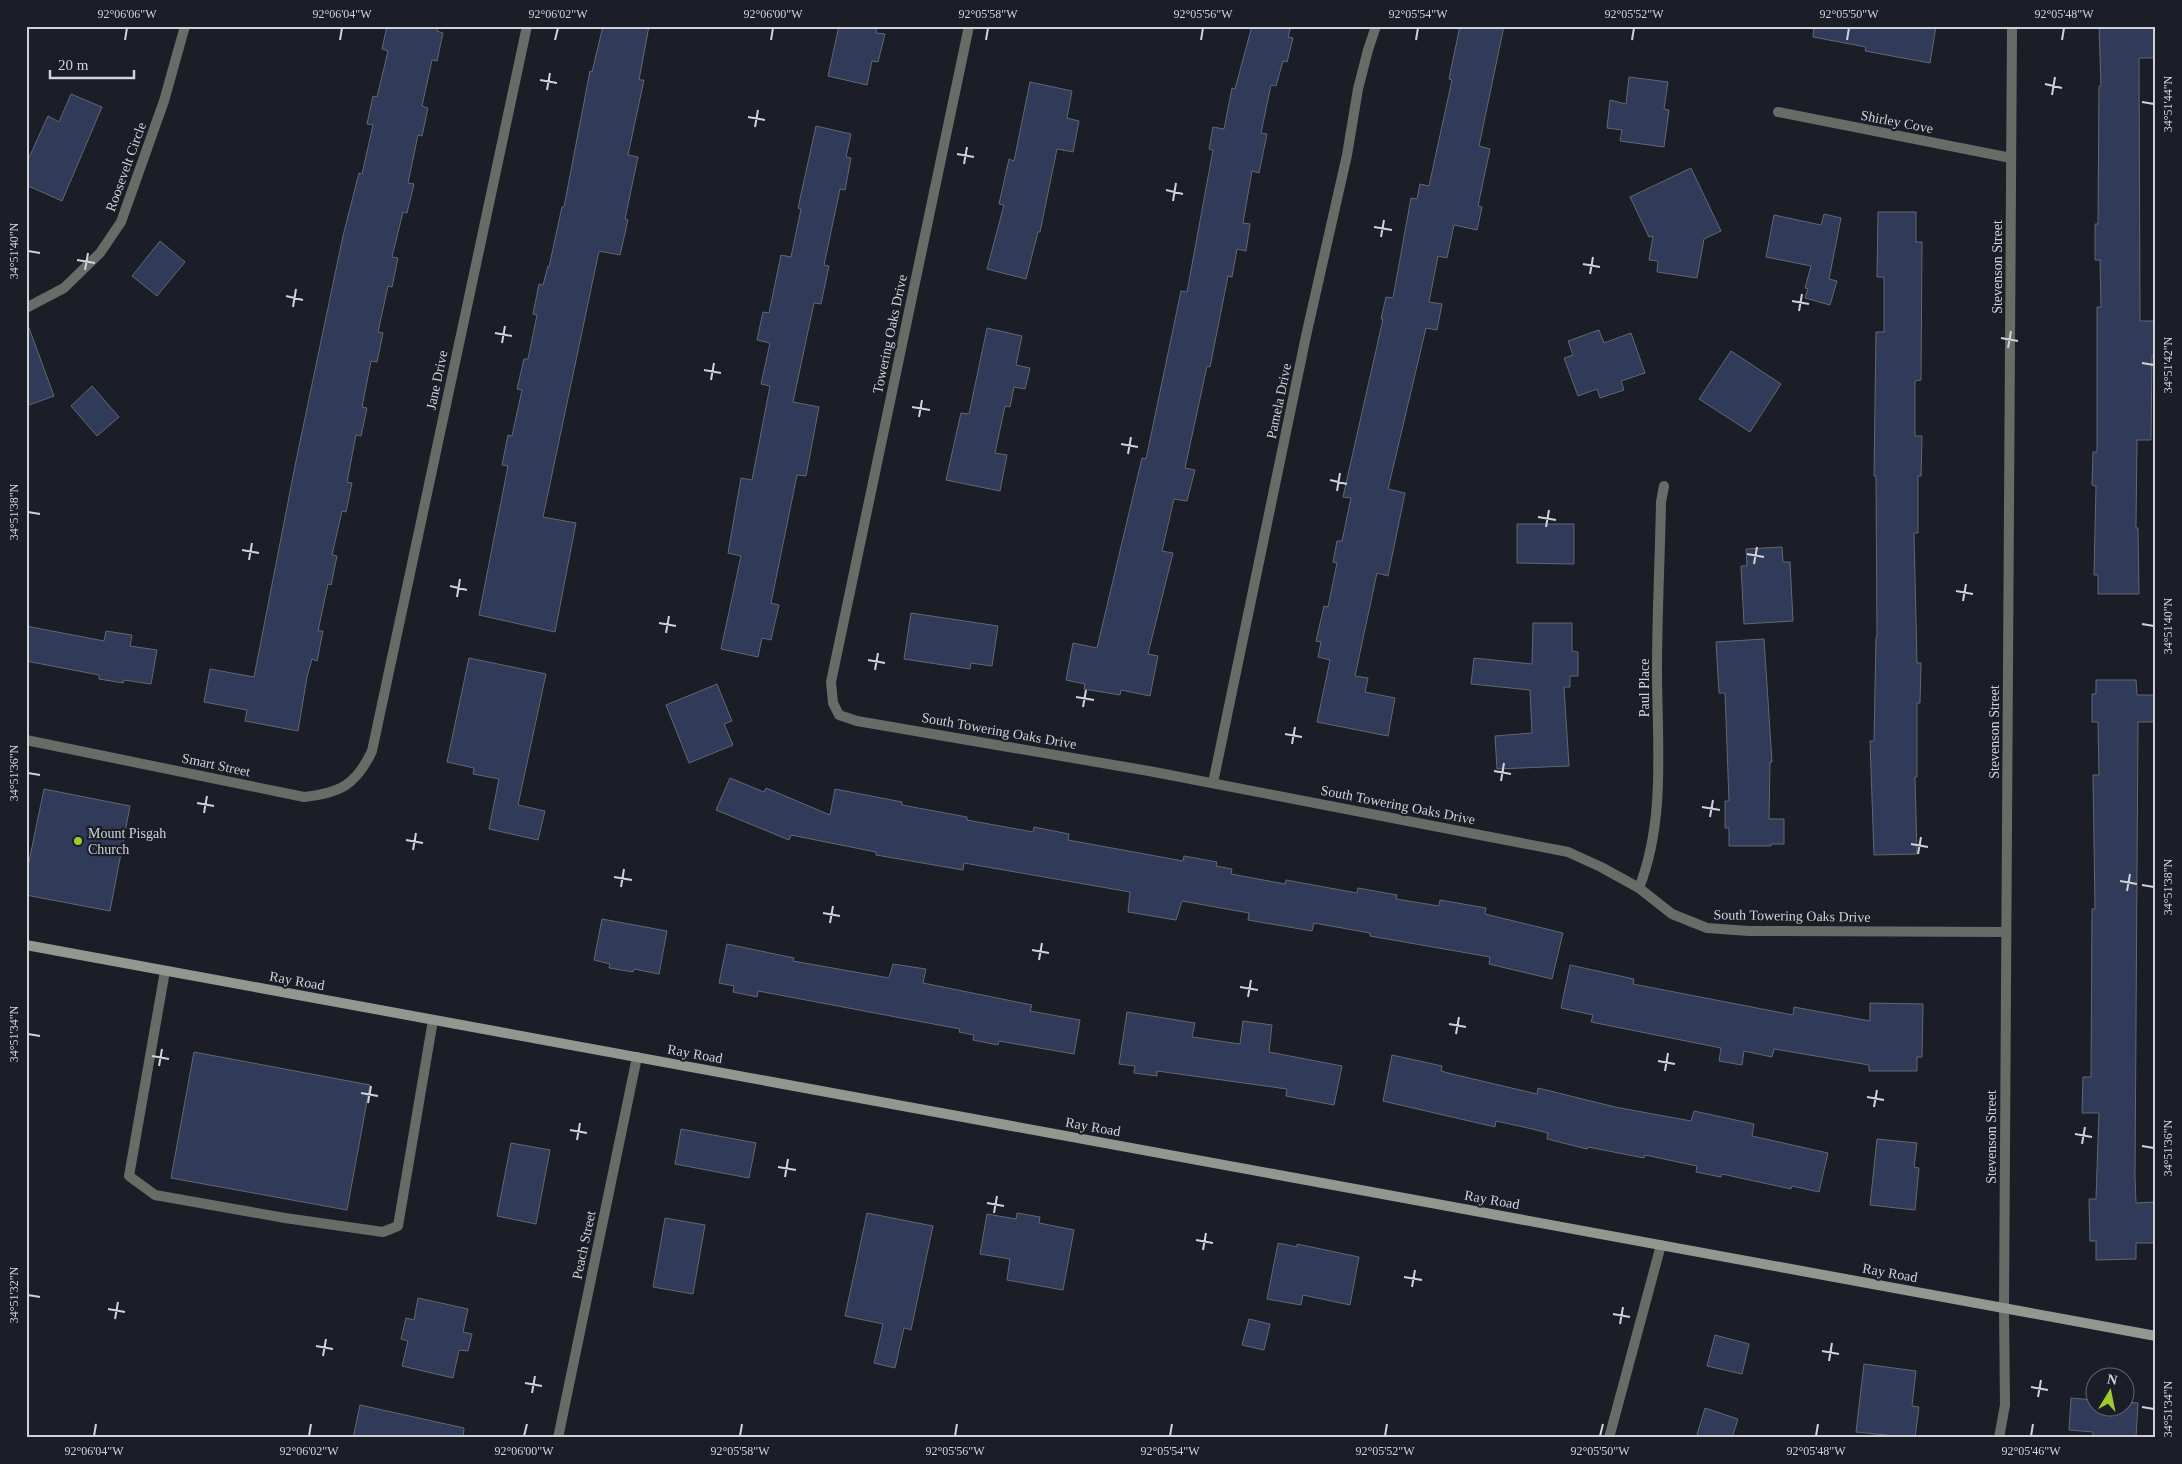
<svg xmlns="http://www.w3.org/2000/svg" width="2182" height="1464" font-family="'Times New Roman',serif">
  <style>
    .building { fill: #303b5a; stroke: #636772 }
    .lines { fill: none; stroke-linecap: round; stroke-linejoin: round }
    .lane { stroke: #696b66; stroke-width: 10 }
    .street { stroke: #696b66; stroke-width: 10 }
    .secondary { stroke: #949790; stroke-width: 10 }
    .ticks { fill: none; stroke: #cfd2d8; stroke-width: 2 }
    .poi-dot { fill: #9fca2d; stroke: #1b1e27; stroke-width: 2 }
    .labels { text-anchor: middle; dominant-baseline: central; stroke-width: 4.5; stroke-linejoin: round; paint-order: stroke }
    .street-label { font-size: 14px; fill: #cfd2d8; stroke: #1b1e27 }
    .poi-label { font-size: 14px; fill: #cfd2d8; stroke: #1b1e27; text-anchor: start }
    .neatline { fill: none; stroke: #cfd2d8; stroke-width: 2 }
    .ticks-label { font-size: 12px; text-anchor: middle; fill: #cfd2d8 }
  </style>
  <rect width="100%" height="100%" fill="#1b1e27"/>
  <path class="building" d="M387 26H438L437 31 443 33 437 61 432 60 422 106 428 108 422 136 418 135 408 183 414 184 407 213 403 212 392 257 398 258 392 287 388 286 378 332 383 333 377 362 371 361 362 407 367 408 361 436 356 435 347 482 352 483 346 512 342 511 332 555 337 556 331 585 328 584 318 631H323L317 661 312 659 307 677 298 731 245 721 247 710 204 702 210 669 254 677 296 461 343 236 359 173 362 174 373 125 367 124 373 96 377 97 388 51 382 49Z
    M603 26H649L639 80H644L628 155 638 157 625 219 628 220 620 255 599 251 543 517 576 523 555 632 479 615 508 466 502 465 508 435 512 436 522 390 517 389 524 359H528L537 315 533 314 539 284 543 285 548 266 549 267 562 207H564L590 71 592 72Z
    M839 26H877L876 33 885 34 878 62 872 61 867 85 828 76Z
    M1252 26H1291L1288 37 1293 38 1287 62 1283 61 1276 86 1271 85 1261 133 1267 134 1259 173 1252 171 1243 223 1250 224 1246 251 1237 249 1232 277 1228 276 1210 367 1207 366 1185 468 1195 470 1187 501 1174 499 1162 551 1173 553 1148 654 1158 656 1150 696 1121 690 1120 695 1084 689 1085 684 1066 680 1073 643 1097 648 1142 458 1146 459 1181 291 1187 292 1213 150 1209 149 1213 127 1224 129 1232 88 1235 89Z
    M1460 26H1504L1479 146 1490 149 1478 206 1482 207 1477 230 1454 225 1447 258 1438 256 1429 302 1442 304 1437 330 1426 328 1388 489 1405 493 1388 576 1377 573 1355 676 1368 678 1365 692 1395 698 1388 736 1317 722 1330 660 1318 657 1321 642 1316 641 1324 606 1328 607 1337 563 1333 562 1337 541H1342L1351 498 1343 497 1383 319H1381L1386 297 1393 298 1411 198 1417 199 1420 184 1429 186 1452 80 1449 79Z
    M1814 26H1936L1930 63 1865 51 1866 47 1813 37Z
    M2099 26H2156V58H2139L2140 321H2156V356H2152L2151 440H2137L2136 528H2138L2139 594H2098V575H2094L2096 486 2092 485 2093 452H2097V307H2101L2100 260H2095V224H2098L2099 86H2101Z
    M1629 77 1668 82 1664 109 1669 110 1664 147 1620 141 1622 130 1607 128 1610 100 1626 104Z
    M1030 82 1072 91 1067 118 1079 121 1073 152 1057 149 1040 232H1038L1026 279 987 269 1004 205 999 204 1009 159 1014 161Z
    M71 94 102 107 62 201 26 185V164L48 116 59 122Z
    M816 126 851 134 846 157 851 158 845 190 840 189 824 265 829 266 821 304 814 303 793 402 819 407 806 476 797 475 771 603 779 605 771 640 762 638 758 657 721 649 741 556 728 553 741 478 752 480 770 386 761 384 770 343 757 340 763 312 769 313 781 255 791 257 801 209 798 208Z
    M1691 168 1721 231 1704 239 1697 278 1657 272 1658 261 1649 260 1653 236 1649 237 1630 197Z
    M1878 212H1916V242H1922L1921 380 1915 381V436H1922L1921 476H1918V533H1914L1917 663H1921L1920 703H1917V777H1915L1917 854 1874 855 1870 741H1874L1876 637H1877L1876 476H1874L1876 332H1884V277H1877Z
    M1824 214 1841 218 1829 279 1837 281 1830 305 1805 298 1808 289 1805 288 1811 266 1766 257 1774 215 1821 225Z
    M160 241 185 262 157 296 132 276Z
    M26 328H29L54 396 26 406Z
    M987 328 1022 336 1016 365 1030 368 1025 389 1014 387 1010 407 1005 406 995 453 1007 455 1000 491 946 480 961 413 969 414Z
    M1599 330 1604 343 1631 333 1645 373 1621 381 1624 390 1600 398 1597 389 1578 396 1564 358 1573 355 1568 341Z
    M1731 351 1781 384 1750 432 1699 399Z
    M92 386 119 417 97 436 71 406Z
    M1517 524H1574V564L1517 563Z
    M1782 547 1783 562H1790L1793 621 1744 624 1741 566H1747L1746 549Z
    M911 613 998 626 992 666 971 663 970 669 904 659Z
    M1533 623H1572V651L1578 652V676H1570V687H1564L1569 766 1497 769 1495 736 1532 733 1530 690 1471 684 1474 658 1532 664Z
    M26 626 104 641 106 631 132 635 130 646 157 650 151 684 124 680 123 683 99 679V675L26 661Z
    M1764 639 1772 762H1770L1769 819H1784V844H1771V846H1729V828H1725V801H1729L1725 693H1719L1716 642Z
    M469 658 546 674 518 805 545 811 538 840 489 829 499 779 473 774 474 768 447 762Z
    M2096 680H2136L2137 695H2156V722H2138L2135 1176 2136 1203 2156 1202V1243H2136V1259L2096 1260V1241H2090L2089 1199H2096L2099 1113H2082L2083 1077H2091L2092 909H2095L2093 775H2099L2098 722H2092V694H2096Z
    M717 684 732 721 724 724 733 745 689 763 666 705Z
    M730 778 764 792 766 788 830 815 835 789 902 802V805L967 817V820L1033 832 1034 827 1069 834 1068 840 1183 861 1184 856 1217 862 1216 866 1232 869 1231 874 1285 884 1286 880 1357 893 1358 888 1397 895 1396 899 1439 906 1440 900 1486 908 1485 914 1563 933 1552 979 1489 964 1490 957 1370 936V933L1314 923 1312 931 1248 920 1249 913 1182 901 1176 920 1128 912 1130 892 964 863 963 870 876 855V852L791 835 789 840 716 810Z
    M44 789 130 806 110 911 26 895V876Z
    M602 919 667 931 659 974 634 969 633 972 609 968 610 964 594 960Z
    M727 944 794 958 793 961 889 978 893 964 926 969 923 983 1032 1005 1030 1011 1080 1020 1074 1054 999 1041 998 1045 973 1040 974 1035 959 1032 960 1029 758 991 757 997 733 992 734 986 719 983Z
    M1570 965 1634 979 1633 984 1793 1015 1794 1007 1870 1021V1003L1923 1004 1922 1057H1917V1071H1869V1065L1774 1049 1772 1057 1744 1051 1742 1065 1719 1061 1721 1048 1591 1022 1593 1015 1561 1008Z
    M1127 1012 1195 1023 1192 1037 1240 1044 1243 1021 1272 1025 1269 1052 1342 1066 1334 1105 1286 1096 1287 1089 1157 1071V1076L1134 1073 1135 1066 1119 1064Z
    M194 1052 370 1085 347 1210 171 1178Z
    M1392 1055 1442 1066 1441 1071 1452 1074 1537 1094 1538 1088 1615 1107 1691 1121 1694 1111 1754 1124 1752 1136 1828 1153 1819 1192 1792 1186 1791 1189 1722 1174 1721 1177 1696 1172 1697 1166 1645 1155 1644 1158 1588 1147 1587 1149 1547 1139 1548 1133 1528 1128 1496 1121 1495 1127 1383 1101Z
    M681 1129 756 1143 749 1178 675 1164Z
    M1877 1139 1917 1143 1914 1167 1919 1168 1915 1210 1870 1205Z
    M511 1143 550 1150 536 1224 497 1216Z
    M867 1213 933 1226 911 1330 904 1328 895 1368 874 1363 883 1324 845 1316Z
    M1017 1213 1040 1217 1039 1223 1074 1230 1063 1290 1007 1280 1010 1259 980 1254 987 1214 1016 1219Z
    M665 1218 705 1225 693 1294 653 1287Z
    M1278 1243 1297 1247V1244L1359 1257 1350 1305 1303 1295 1301 1305 1267 1299Z
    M418 1298 468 1309 463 1332 472 1334 468 1351 459 1350 453 1378 402 1366 408 1341 401 1339 406 1318 414 1320Z
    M1249 1319 1270 1324 1264 1350 1242 1345Z
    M1715 1335 1749 1344 1742 1374 1707 1366Z
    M1864 1364 1916 1371 1912 1406 1919 1407 1915 1438 1856 1432Z
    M2071 1398 2094 1400V1406H2124V1402L2138 1403 2136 1438H2093V1432L2069 1430Z
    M360 1405 464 1428 463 1438H353Z
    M1705 1408 1738 1419 1732 1438H1696Z"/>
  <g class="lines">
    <path class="lane" d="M165 971 129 1176 155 1195 285 1218 383 1232 398 1226 433 1020"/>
    <path class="street" d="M969 26 831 682 833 703 839 715 857 721 1149 771 1568 852 1601 867 1639 888 1672 914 1707 928 1749 931 2006 932
      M1778 112 2011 158
      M26 308 64 288 100 253 121 222 164 101 185 26
      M26 740 304 797C340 793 356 785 372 751L527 26
      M1213 783 1306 336 1347 155 1358 89 1368 50 1376 26
      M1639 888C1666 820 1657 742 1657 670 1657 614 1660 558 1661 502L1664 486
      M558 1438 637 1057
      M1609 1438 1661 1245
      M1999 1438 2005 1405 2004 1308 2012 26"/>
    <path class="secondary" d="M26 945 2156 1336"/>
  </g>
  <path class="ticks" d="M125 40 127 28M340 40 342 28M555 40 558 28M771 40 773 28M986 40 988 28M1201 40 1203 28M1416 40 1418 28M1632 40 1634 28M1847 40 1849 28M2062 40 2064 28M540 80 557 83M2045 84 2062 88M547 90 550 73M2052 95 2055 77M2142 102 2154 104M748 117 765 120M755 127 758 110M957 154 974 157M964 164 967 147M1166 190 1183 194M1173 201 1176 183M1374 227 1392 230M1381 237 1384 220M28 251 40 253M77 260 95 263M1583 264 1600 267M85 270 88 253M1590 274 1593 257M286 296 303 300M1792 301 1809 304M293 307 296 289M1799 311 1802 294M495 333 512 336M2001 338 2018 341M502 343 505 326M2008 348 2011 331M2142 363 2154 365M704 370 721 373M711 380 714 363M912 407 930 410M919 417 922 400M1121 444 1138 447M1128 454 1131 437M1330 480 1347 484M1337 491 1340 473M28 512 40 514M1538 517 1556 520M1546 527 1549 510M242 550 259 553M1747 554 1764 557M249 560 252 543M1754 564 1757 547M450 586 467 590M1956 591 1973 594M457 597 460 579M1963 601 1966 584M659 623 676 626M2142 624 2154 626M666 633 669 616M868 660 885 663M875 670 878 653M1076 697 1094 700M1083 707 1086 690M1285 734 1302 737M1292 744 1295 727M1494 771 1511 774M28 773 40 775M1501 781 1504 763M197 803 214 806M1702 807 1720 810M204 813 207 796M1710 817 1713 800M406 840 423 843M1911 844 1928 847M413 850 416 833M1918 854 1921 837M614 877 632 880M2120 881 2137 884M2142 885 2154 887M621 887 624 869M2127 891 2130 874M823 913 840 916M830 923 833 906M1032 950 1049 953M1039 960 1042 943M1240 987 1258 990M1248 997 1251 980M1449 1024 1466 1027M28 1034 40 1036M1456 1034 1459 1017M152 1056 169 1059M1658 1061 1675 1064M159 1066 162 1049M1665 1071 1668 1053M361 1093 378 1096M1867 1097 1884 1100M368 1103 371 1086M1874 1107 1877 1090M570 1130 587 1133M2075 1134 2092 1137M577 1140 580 1123M2082 1144 2085 1127M2142 1146 2154 1148M778 1167 796 1170M785 1177 788 1159M987 1203 1004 1206M994 1213 997 1196M1196 1240 1213 1243M1203 1250 1206 1233M1404 1277 1422 1280M1412 1287 1415 1270M28 1295 40 1297M108 1309 125 1312M1613 1314 1630 1317M115 1319 118 1302M1620 1324 1623 1307M316 1346 333 1349M1822 1351 1839 1354M323 1356 326 1339M1829 1361 1832 1343M525 1383 542 1386M2031 1387 2048 1390M532 1393 535 1376M2038 1397 2041 1380M2142 1407 2154 1409M94 1436 96 1424M309 1436 311 1424M524 1436 527 1424M740 1436 742 1424M955 1436 957 1424M1170 1436 1172 1424M1385 1436 1387 1424M1600 1436 1603 1424M1816 1436 1818 1424M2031 1436 2033 1424"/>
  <circle class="poi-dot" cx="78" cy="841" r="5"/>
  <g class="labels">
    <g class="street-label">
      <text transform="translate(1897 122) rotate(11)">Shirley Cove</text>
      <text transform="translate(126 167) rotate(-70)">Roosevelt Circle</text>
      <text transform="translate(1997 267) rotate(-90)">Stevenson Street</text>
      <text transform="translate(890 334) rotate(-78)">Towering Oaks Drive</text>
      <text transform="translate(437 380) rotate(-78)">Jane Drive</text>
      <text transform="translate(1279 401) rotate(-78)">Pamela Drive</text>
      <text transform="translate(1644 688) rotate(-90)">Paul Place</text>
      <text transform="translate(999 731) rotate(10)">South Towering Oaks Drive</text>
      <text transform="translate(1994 732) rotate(-90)">Stevenson Street</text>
      <text transform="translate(216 765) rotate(12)">Smart Street</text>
      <text transform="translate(1398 805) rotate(11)">South Towering Oaks Drive</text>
      <text transform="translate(1792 916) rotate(1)">South Towering Oaks Drive</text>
      <text transform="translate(297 981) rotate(10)">Ray Road</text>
      <text transform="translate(695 1054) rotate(10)">Ray Road</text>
      <text transform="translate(1093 1127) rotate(10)">Ray Road</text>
      <text transform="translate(1991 1137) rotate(-90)">Stevenson Street</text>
      <text transform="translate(1492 1200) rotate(10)">Ray Road</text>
      <text transform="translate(584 1245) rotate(-78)">Peach Street</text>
      <text transform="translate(1890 1273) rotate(10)">Ray Road</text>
    </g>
    <g class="poi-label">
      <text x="88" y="833">Mount Pisgah<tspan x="88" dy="16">Church</tspan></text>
    </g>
  </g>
  <rect width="2182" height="1464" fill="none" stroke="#1b1e27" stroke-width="55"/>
  <g transform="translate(2110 1392) rotate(10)"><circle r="24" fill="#1b1e27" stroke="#63666e"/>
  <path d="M0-4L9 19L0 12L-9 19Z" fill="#9fca2d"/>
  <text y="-8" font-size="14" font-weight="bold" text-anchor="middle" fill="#cfd2d8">N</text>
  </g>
  <path d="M50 70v8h84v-8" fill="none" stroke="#cfd2d8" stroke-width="2.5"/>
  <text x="58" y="70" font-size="15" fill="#cfd2d8" stroke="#1b1e27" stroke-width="4" paint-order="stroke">20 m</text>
  <rect x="28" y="28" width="2126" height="1408" class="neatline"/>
  <g class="ticks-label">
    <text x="127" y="18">92°06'06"W</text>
    <text x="342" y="18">92°06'04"W</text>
    <text x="558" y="18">92°06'02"W</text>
    <text x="773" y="18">92°06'00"W</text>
    <text x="988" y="18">92°05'58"W</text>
    <text x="1203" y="18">92°05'56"W</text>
    <text x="1418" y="18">92°05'54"W</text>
    <text x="1634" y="18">92°05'52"W</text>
    <text x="1849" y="18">92°05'50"W</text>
    <text x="2064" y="18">92°05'48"W</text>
    <text transform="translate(2168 104) rotate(-90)" y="4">34°51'44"N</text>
    <text transform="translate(14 251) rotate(-90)" y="4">34°51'40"N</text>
    <text transform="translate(2168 365) rotate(-90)" y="4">34°51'42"N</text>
    <text transform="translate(14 512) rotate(-90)" y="4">34°51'38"N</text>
    <text transform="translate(2168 626) rotate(-90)" y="4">34°51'40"N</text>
    <text transform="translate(14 773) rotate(-90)" y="4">34°51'36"N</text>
    <text transform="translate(2168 887) rotate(-90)" y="4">34°51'38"N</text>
    <text transform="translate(14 1034) rotate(-90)" y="4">34°51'34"N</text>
    <text transform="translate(2168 1148) rotate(-90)" y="4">34°51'36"N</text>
    <text transform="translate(14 1295) rotate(-90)" y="4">34°51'32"N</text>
    <text transform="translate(2168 1409) rotate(-90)" y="4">34°51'34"N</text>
    <text x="94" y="1455">92°06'04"W</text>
    <text x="309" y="1455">92°06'02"W</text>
    <text x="524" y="1455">92°06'00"W</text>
    <text x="740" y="1455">92°05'58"W</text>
    <text x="955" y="1455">92°05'56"W</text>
    <text x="1170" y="1455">92°05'54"W</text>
    <text x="1385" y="1455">92°05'52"W</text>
    <text x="1600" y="1455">92°05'50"W</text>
    <text x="1816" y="1455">92°05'48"W</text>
    <text x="2031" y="1455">92°05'46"W</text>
  </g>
</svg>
